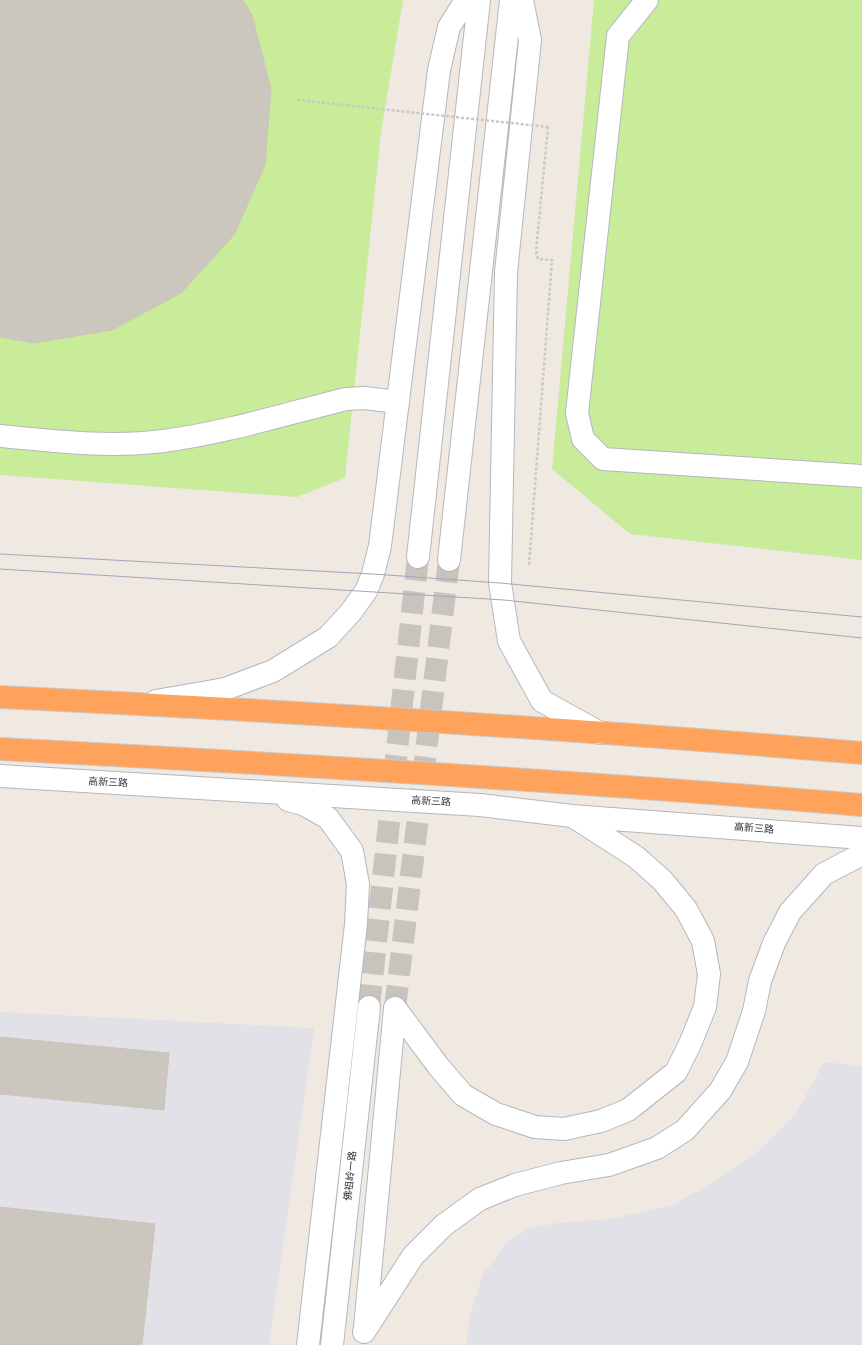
<svg xmlns="http://www.w3.org/2000/svg" width="862" height="1345" font-family="Overpass,'Noto Sans SC',sans-serif">
  <style>
    .industrial { fill: #e3e1e8 }
    .pitch { fill: #c9ec9a }
    .building { fill: #cbc7bf; stroke: #cbc5ba }
    .lines { fill: none; stroke-linecap: round; stroke-linejoin: round }
    .secondary-tunnel { stroke: #c8c4bd; stroke-width: 22; stroke-dasharray: 22 11; stroke-linecap: butt }
    .street-casing { stroke: #b4b7c1; stroke-width: 24 }
    .secondary-casing { stroke: #b4b7c1; stroke-width: 24 }
    .highway-casing { stroke: #c9c9c9; stroke-width: 24 }
    .path { stroke: #c9c9c9; stroke-width: 2.5; stroke-dasharray: 3 2; stroke-linecap: butt }
    .street { stroke: #fff; stroke-width: 22 }
    .secondary { stroke: #fff; stroke-width: 22 }
    .highway { stroke: #ffa35c; stroke-width: 22 }
    .tram { stroke: #a3a6b8; stroke-width: 1 }
    .path-bridge { stroke: #c9c9c9; stroke-width: 2.5; stroke-dasharray: 3 2; stroke-linecap: butt }
    .labels { text-anchor: middle; dominant-baseline: central; stroke-width: 4; stroke-linejoin: round; paint-order: stroke }
    .street-label { font-size: 10px; fill: #2e2e2e; stroke: #fff }
  </style>
  <rect width="100%" height="100%" fill="#efe9e1"/>
  <path class="industrial" d="M0 1012 314 1028 269 1345H0Z
    M824 1062 862 1066V1345H467L469 1319 482 1276 506 1243 530 1228 557 1223 611 1219 672 1205 712 1183 757 1152 794 1117Z"/>
  <path class="pitch" d="M0 0H403L381 132 345 478 297 497 0 475Z
    M594 0H862V560L630 534 552 469Z"/>
  <path class="building" d="M0 0H243L252 15 271 89 265 165 234 235 181 293 112 330 34 343 0 337Z
    M0 1037 169 1053 164 1110 0 1094Z
    M0 1207 155 1224 142 1345H0Z"/>
  <g class="lines">
    <path class="secondary-tunnel" d="M369 1007 418 557
      M395 1008 449 560"/>
    <g class="street-casing">
      <path id="street" d="M647 0 618 36 577 413 583 439 603 459 862 476
        M0 436C54 441 109 448 163 441 225 433 285 414 346 399L364 398 398 402"/>
    </g>
    <g class="secondary-casing">
      <path id="secondary" d="M522 0 530 40 506 272 500 583 509 641 542 701 600 733
        M418 557 479 0
        M449 560 511 0
        M156 701 225 689 273 671 328 637 351 612 366 591 373 574 380 546 439 70 449 27 466 0
        M0 776 480 805 572 816 862 838
        M288 800 303 804 328 818 352 851 358 884 356 924 308 1345
        M395 1008 439 1067 463 1095 496 1114 535 1127 564 1129 601 1121 628 1110 676 1072 690 1044 705 1007 709 974 703 941 686 909 662 880 636 857 574 817
        M365 1327 395 1008
        M364 1332 413 1256 444 1225 480 1199 515 1185 561 1173 609 1165 657 1148 685 1130 720 1091 737 1062 754 1011 760 981 774 943 790 912 824 874 862 854
        M332 1345 369 1007"/>
    </g>
    <g class="highway-casing">
      <path id="highway" d="M0 697C287 711 575 729 862 753
        M0 749C288 764 575 781 862 805"/>
    </g>
    <path class="path" d="M529 565 552 260 538 259 536 251 548 127"/>
    <use href="#street" class="street"/>
    <use href="#secondary" class="secondary"/>
    <use href="#highway" class="highway"/>
    <path class="tram" d="M0 554 373 574 500 583 862 617
      M0 569 504 600 862 638"/>
    <path class="path-bridge" d="M297 100 548 127"/>
  </g>
  <g class="labels">
    <g class="street-label">
      <text transform="translate(108 783) rotate(3)">高新三路</text>
      <text transform="translate(431 802) rotate(3)">高新三路</text>
      <text transform="translate(754 829) rotate(4)">高新三路</text>
      <text transform="translate(351 1176) rotate(-84)">佛祖岭一路</text>
    </g>
  </g>
</svg>
